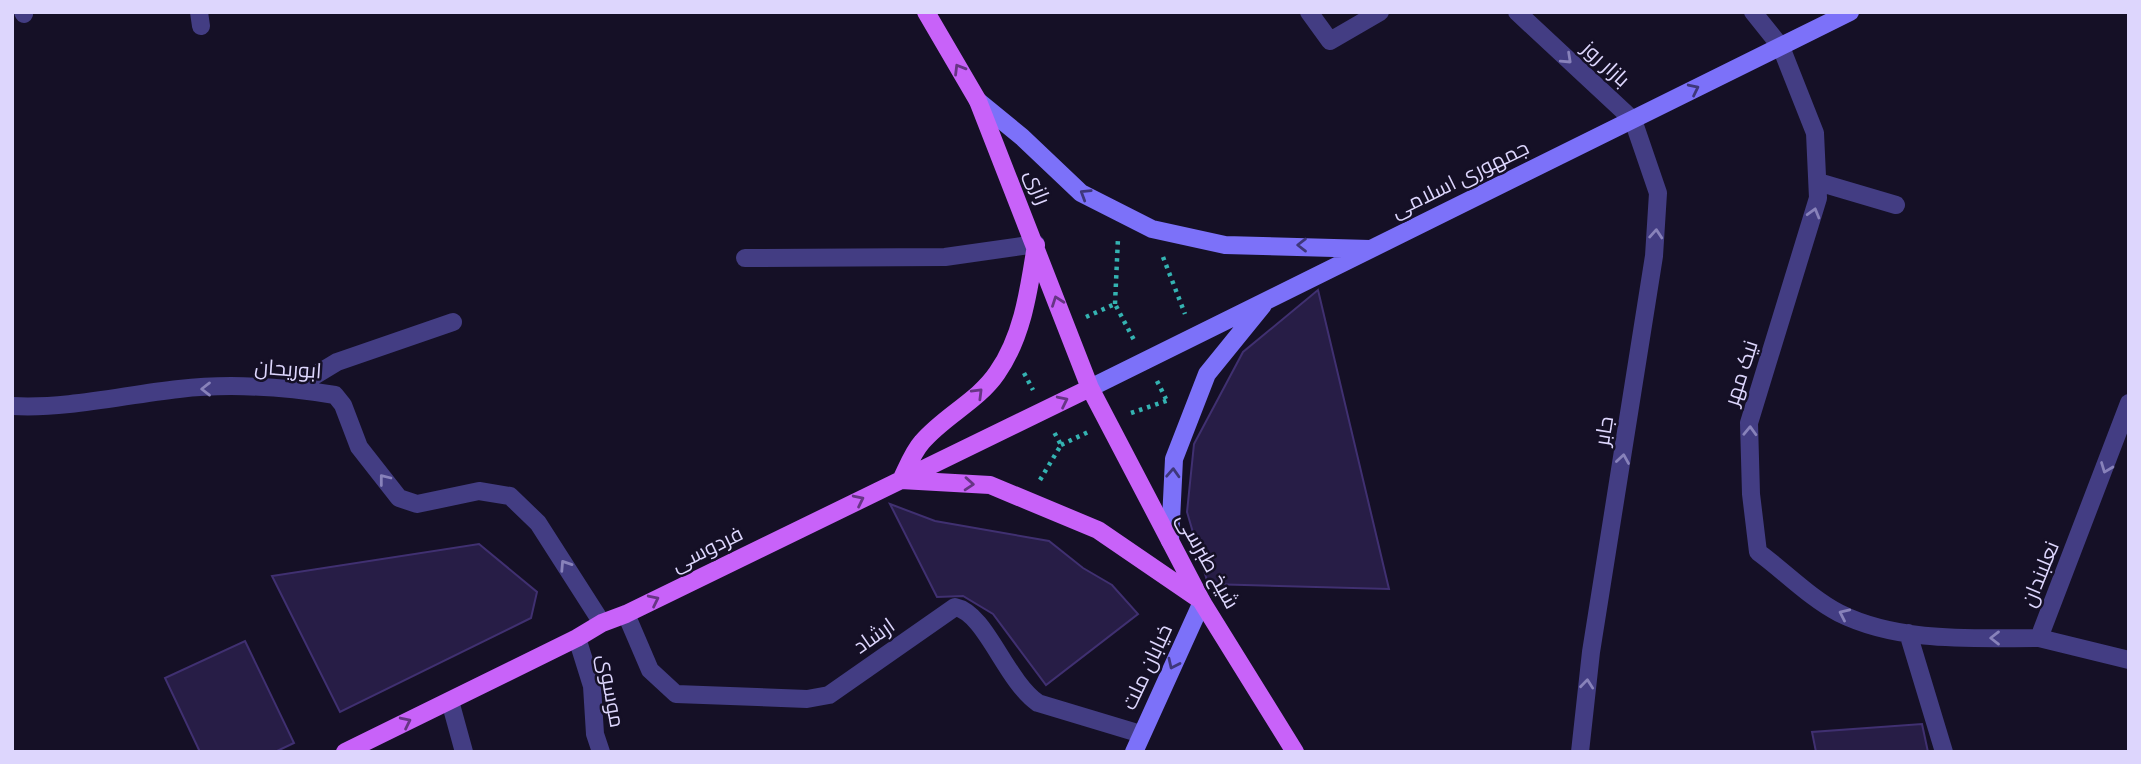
<svg xmlns="http://www.w3.org/2000/svg" width="2141" height="764" font-family="'Roboto Condensed',Cairo,sans-serif">
  <style>
    .building { fill: #271d46; stroke: #403071; stroke-width: 2 }
    .lines { fill: none; stroke-linecap: round; stroke-linejoin: round }
    .path { stroke: #34b3b2; stroke-width: 4.5; stroke-dasharray: 3.5 5; stroke-linecap: butt }
    .street { stroke: #433d83; stroke-width: 18 }
    .secondary { stroke: #7c71f9; stroke-width: 18 }
    .primary { stroke: #c862f9; stroke-width: 18 }
    .oneway { stroke: #8882ba }
    .oneway2 { stroke: #663585 }
    .oneway3 { stroke: #3e377a }
    .labels { text-anchor: middle; dominant-baseline: central; stroke-width: 5; stroke-linejoin: round; paint-order: stroke }
    .street-label { font-size: 21px; fill: #ddd6fd; stroke: #151026 }
  </style>
  <rect width="100%" height="100%" fill="#151026"/>
  <path class="building" d="M1318 290 1389 589 1208 584 1187 512 1194 444 1243 352Z
    M890 504 935 521 1049 541 1083 568 1112 585 1138 614 1046 685 993 614 963 596 937 597Z
    M479 544 537 592 531 618 340 712 272 576Z
    M245 641 294 743 275 752H200L165 678Z
    M1922 724 1928 752H1816L1812 732Z"/>
  <g class="lines">
    <path class="path" d="M1163 257 1185 314
      M1115 304 1118 238
      M1086 317 1115 304 1134 340
      M1024 373 1033 390
      M1157 381 1166 399
      M1131 413 1169 400
      M1061 445 1088 432
      M1040 480 1061 445 1054 432"/>
    <path class="street" d="M23 12 24 14
      M199 12 201 26
      M1309 12 1330 41 1380 12
      M1517 12 1633 120 1658 193 1654 256 1591 652 1580 752
      M1753 12 1781 47 1815 133 1818 198 1749 423 1751 494 1758 552C1784 571 1810 598 1839 613 1899 643 1973 638 2039 638L2129 403
      M1818 182 1896 205
      M745 258 945 257 1036 244
      M294 388 337 362 453 322
      M12 406C69 409 123 395 179 389 230 383 285 387 335 395L343 405 359 447 399 498 417 504 479 491 510 496 538 523 602 623
      M626 614 650 670 676 694 807 699 829 695 955 607C986 613 1005 680 1038 703L1141 734
      M1908 633 1944 752
      M577 638 592 686 595 734 601 752
      M2039 638 2129 660
      M450 701 464 752"/>
    <path class="secondary" d="M978 101 1022 137 1081 193 1152 229 1225 245 1370 249
      M1090 388 1850 12
      M1170 541 1174 459 1207 374 1263 305
      M1134 752 1202 602"/>
    <path class="primary" d="M926 12 978 101 1090 388 1202 602 1295 752
      M1036 245C1029 289 1023 336 997 373 978 401 944 416 922 442 913 452 907 468 901 480L990 485 1098 530 1196 597
      M345 752 577 638 602 623 626 614 1090 388"/>
  </g>
  <defs><path id="oneway-chevron" d="M-2-3.5L2.5 0L-2 3.5" fill="none" stroke-width="1.6" stroke-linecap="round" stroke-linejoin="round" transform="scale(1.75)"/></defs>
  <g class="oneway">
    <use href="#oneway-chevron" transform="translate(1567 59) rotate(43)"/>
    <use href="#oneway-chevron" transform="translate(1814 213) rotate(-74)"/>
    <use href="#oneway-chevron" transform="translate(1656 234) rotate(-86)"/>
    <use href="#oneway-chevron" transform="translate(206 389) rotate(180)"/>
    <use href="#oneway-chevron" transform="translate(1750 431) rotate(-88)"/>
    <use href="#oneway-chevron" transform="translate(1623 459) rotate(-81)"/>
    <use href="#oneway-chevron" transform="translate(2106 468) rotate(111)"/>
    <use href="#oneway-chevron" transform="translate(384 479) rotate(-128)"/>
    <use href="#oneway-chevron" transform="translate(565 565) rotate(-123)"/>
    <use href="#oneway-chevron" transform="translate(1844 614) rotate(-155)"/>
    <use href="#oneway-chevron" transform="translate(1995 638) rotate(180)"/>
    <use href="#oneway-chevron" transform="translate(1587 684) rotate(-84)"/>
  </g>
  <g class="oneway2">
    <use href="#oneway-chevron" transform="translate(959 69) rotate(-121)"/>
    <use href="#oneway-chevron" transform="translate(1057 301) rotate(-110)"/>
    <use href="#oneway-chevron" transform="translate(978 393) rotate(-45)"/>
    <use href="#oneway-chevron" transform="translate(1063 401) rotate(-26)"/>
    <use href="#oneway-chevron" transform="translate(969 484) rotate(4)"/>
    <use href="#oneway-chevron" transform="translate(859 500) rotate(-26)"/>
    <use href="#oneway-chevron" transform="translate(654 600) rotate(-26)"/>
    <use href="#oneway-chevron" transform="translate(406 722) rotate(-26)"/>
  </g>
  <g class="oneway3">
    <use href="#oneway-chevron" transform="translate(1694 89) rotate(-26)"/>
    <use href="#oneway-chevron" transform="translate(1085 194) rotate(-148)"/>
    <use href="#oneway-chevron" transform="translate(1302 245) rotate(180)"/>
    <use href="#oneway-chevron" transform="translate(1173 473) rotate(-87)"/>
    <use href="#oneway-chevron" transform="translate(1173 664) rotate(115)"/>
  </g>
  <g class="labels">
    <g class="street-label">
      <text transform="translate(1606 64) rotate(43)">بازار روز</text>
      <text transform="translate(1460 179) rotate(-26)">جمهوری اسلامی</text>
      <text transform="translate(1038 187) rotate(68)">رازی</text>
      <text transform="translate(288 369) rotate(4)">ابوریحان</text>
      <text transform="translate(1741 373) rotate(-72)">نیک مهر</text>
      <text transform="translate(1604 431) rotate(-81)">جابر</text>
      <text transform="translate(707 549) rotate(-26)">فردوسی</text>
      <text transform="translate(1208 561) rotate(61)">شیخ طبرسی</text>
      <text transform="translate(2040 574) rotate(-68)">نعلبندان</text>
      <text transform="translate(874 636) rotate(-35)">ارشاد</text>
      <text transform="translate(1147 667) rotate(-65)">خیابان ملت</text>
      <text transform="translate(611 691) rotate(80)">موسوی</text>
    </g>
  </g>
  <rect width="2141" height="764" fill="none" stroke="#ddd6fd" stroke-width="28"/>
</svg>
